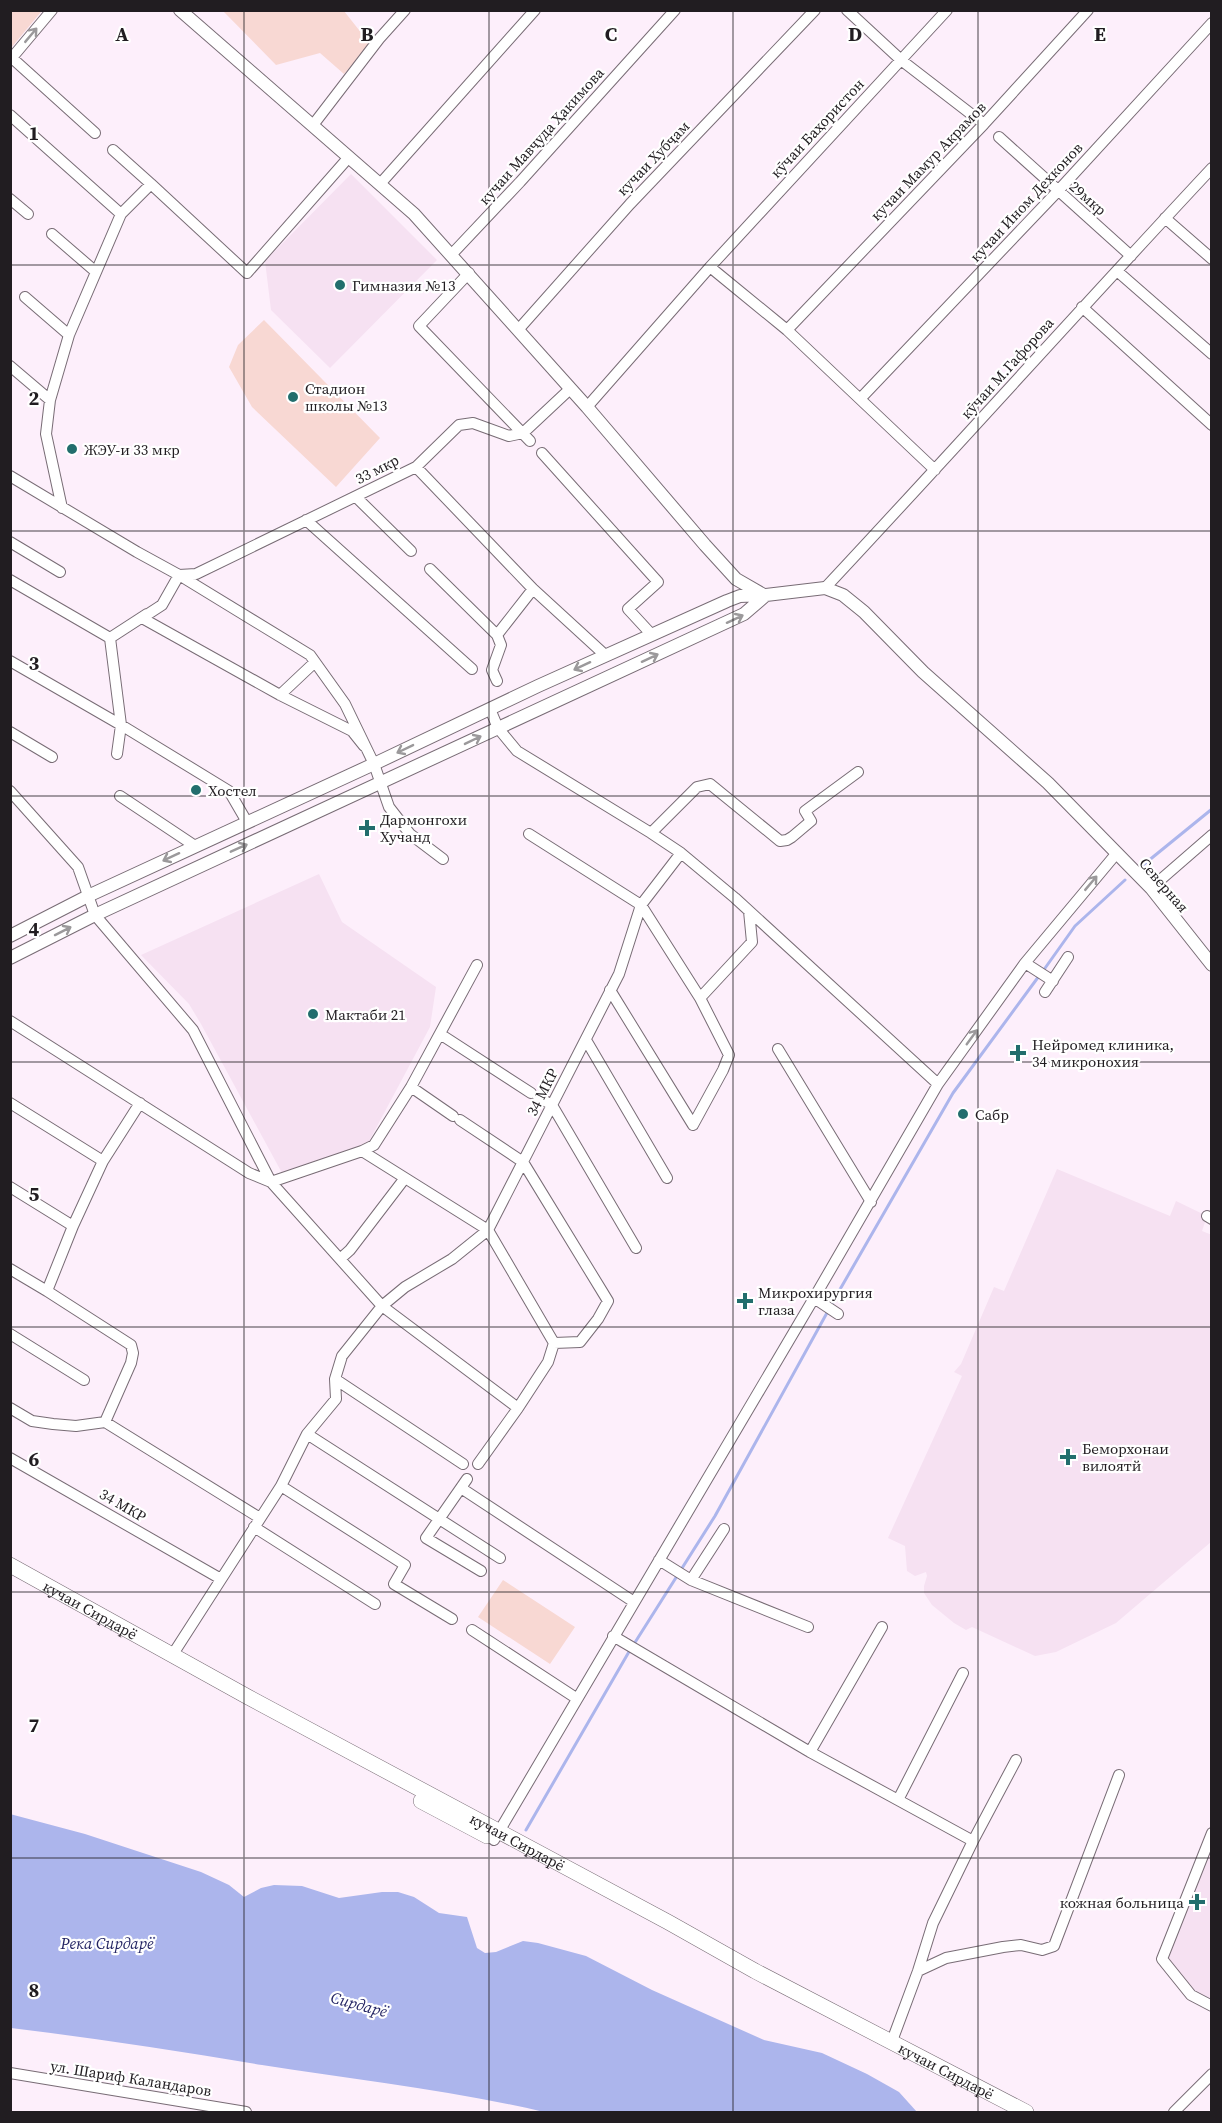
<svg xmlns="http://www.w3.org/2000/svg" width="1222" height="2123" font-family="'Source Serif 4',serif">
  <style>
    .built { fill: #f6e1f2 }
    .green { fill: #f8d8d3 }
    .water { fill: #acb5ec }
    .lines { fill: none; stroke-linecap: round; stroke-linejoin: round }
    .stream { stroke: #acb5ec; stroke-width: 3 }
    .minor-casing { stroke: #786c75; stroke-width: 12 }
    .major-casing { stroke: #786c75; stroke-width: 14 }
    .highway-casing { stroke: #786c75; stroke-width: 16 }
    .minor { stroke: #fff; stroke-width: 10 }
    .major { stroke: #fff; stroke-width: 12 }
    .highway { stroke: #fff; stroke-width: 15 }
    .oneway { stroke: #9b999b }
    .grid { fill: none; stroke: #211d21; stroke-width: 1.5; stroke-opacity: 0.55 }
    .poi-dot { fill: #226e6d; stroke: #fff; stroke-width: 2 }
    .labels { text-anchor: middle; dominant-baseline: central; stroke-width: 4.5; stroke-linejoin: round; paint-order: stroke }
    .street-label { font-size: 15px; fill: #211d21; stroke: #fff }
    .poi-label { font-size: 15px; fill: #211d21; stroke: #fff; text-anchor: start }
    .water-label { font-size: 16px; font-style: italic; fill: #232463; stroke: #fff }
    .grid-label { font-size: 20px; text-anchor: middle; font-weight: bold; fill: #211d21; stroke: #fff; stroke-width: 4.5; stroke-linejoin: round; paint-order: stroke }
  </style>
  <rect width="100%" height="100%" fill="#fdeffb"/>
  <path class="built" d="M351 174 437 260 330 368 271 310 265 261Z
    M319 874 342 922 436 987 430 1027 367 1145 282 1173 201 1024 189 1004 141 955Z
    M1057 1169 1170 1216 1176 1201 1207 1216 1202 1231 1212 1235 1211 1542 1116 1623 1056 1652 1035 1656 972 1627 966 1630 954 1623 932 1605 924 1593V1586L927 1576 926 1572 915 1576 907 1571 905 1546 888 1538 962 1376 954 1372 961 1364 994 1287 1004 1291Z
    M1211 1842V2010L1190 2001 1157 1960Z"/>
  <path class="green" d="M39 10 41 12 11 48V11Z
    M223 11H344L370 44 344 74 320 53 276 65Z
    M264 320 380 438 336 487 252 407 229 367 238 345Z
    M503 1580 575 1627 550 1664 478 1617Z"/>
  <path class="water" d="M10 1814 85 1834 201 1872 229 1885 244 1897 261 1888 274 1885 302 1886 339 1898 382 1892H398L414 1897 439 1913 467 1917 477 1948 485 1953 496 1952 523 1941 538 1943 586 1956 652 1990 764 2040 822 2053 867 2074 899 2092 917 2112H544C451 2090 356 2080 262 2065 178 2051 95 2038 11 2028Z"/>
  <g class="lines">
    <path class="stream" d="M1137 870 1212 809
      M1043 971 1075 926 1125 880
      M831 1305 953 1093 1039 976
      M634 1644 715 1516 828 1311
      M526 1830 630 1650"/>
    <g class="minor-casing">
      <path id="minor" d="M847 10 901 60 984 124
        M12 58 95 133
        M10 60 52 10
        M10 115 121 214
        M313 125 379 39 405 10
        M999 137 1131 256
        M113 150 151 184
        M380 184 535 10
        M10 199 28 214
        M1165 218 1212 259
        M52 234 96 272
        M452 254 520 182 675 10
        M710 267 787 330 935 470
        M1117 271 1212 354
        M469 273 419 326 530 441
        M25 297 69 335
        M1082 307 1212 425
        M518 330 630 204 815 10
        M787 330 984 124 1088 10
        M10 366 50 400
        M860 399 1057 192 1212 23
        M587 407 710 267 947 10
        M542 453 658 582 628 609 652 635
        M416 467 533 589 605 655
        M10 476 137 552 179 575 196 574 416 467 459 425 473 423 509 436 523 433 570 389
        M356 497 411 551
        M62 508 46 434 50 400 69 335 121 214 151 184 247 273 349 157
        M306 520 472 669
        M10 542 60 572
        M430 569 497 635 501 645 492 670 497 681
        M10 580 110 638
        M825 588C955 449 1082 307 1212 168
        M497 635 533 589
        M110 638 121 725 117 754
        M110 638 147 614
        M10 661 121 725 229 791 247 822
        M280 695 315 662
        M490 709 498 728 517 751 651 833 681 853 735 898 938 1084
        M10 732 52 757
        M364 746 352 731 280 695 142 618 162 605 179 575 310 655 345 704 374 764 389 807 410 834 443 859
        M10 791 78 867 95 915 193 1030 271 1182 382 1306 342 1356 335 1379 336 1399 307 1434 281 1486 173 1654
        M120 796 195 846
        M651 833 697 787 710 784 780 841 787 840 792 837 811 821 805 811 858 772
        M529 834 641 905 700 998
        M1151 888 1212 835
        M1025 963 1053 981
        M610 990 693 1125
        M1045 992 1068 957
        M10 1021 249 1173 271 1182 362 1151 374 1145 411 1087 477 965
        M440 1034 531 1093
        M586 1040 667 1178
        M778 1049 871 1202
        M411 1087 453 1116
        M538 1097 552 1105 636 1248
        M10 1103 103 1161
        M140 1103 103 1161 73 1226 47 1291 131 1345 133 1353 131 1363 105 1422 260 1518
        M460 1120 523 1162 608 1301 598 1319 580 1342 554 1343 548 1362 518 1408
        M693 1125 723 1070 729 1055 700 998 752 942 749 911
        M362 1151 488 1230 554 1343
        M10 1187 73 1226
        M1207 1216 1212 1219
        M340 1259 350 1250 405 1178
        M10 1269 47 1291
        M814 1298 838 1314
        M10 1334 84 1380
        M335 1379 463 1464
        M10 1408 32 1421 53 1424 76 1426 105 1422
        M307 1434 500 1558
        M10 1458 221 1579
        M478 1464 518 1408 382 1306 405 1287 452 1259 488 1230 619 974 641 905 681 853
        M467 1479 426 1538 481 1571
        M281 1486 405 1565 394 1584 452 1619
        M461 1488 634 1602
        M254 1527 375 1604
        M659 1560 691 1580 808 1627
        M691 1580 724 1529
        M472 1630 576 1698
        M613 1636 810 1752 882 1627
        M810 1752 898 1800 963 1673
        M898 1800 973 1841
        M1212 1833 1162 1959 1191 1995 1212 2006
        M494 1840 814 1298 938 1084 1025 963 1116 854
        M918 1971 946 1958 1003 1947 1021 1945 1042 1950 1054 1946 1119 1775
        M892 2041 918 1971 933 1923 973 1841 1016 1760
        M10 2073 246 2112
        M1174 2112 1212 2074"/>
    </g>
    <g class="major-casing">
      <path id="major" d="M180 10 414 214 587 407 705 545 736 579 762 594
        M10 936 88 896 374 764 538 686 727 601 740 596 766 595 825 588 843 595 864 612 923 672 1048 783 1151 888 1212 965
        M10 958 95 915 744 614 766 595"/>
    </g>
    <g class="highway-casing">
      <g id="highway">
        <path id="s1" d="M10 1565 248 1697 668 1922 755 1971 1026 2112"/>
        <path d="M421 1801 487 1836"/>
      </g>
    </g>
    <use href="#minor" class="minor"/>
    <use href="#major" class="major"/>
    <use href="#highway" class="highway"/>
  </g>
  <defs><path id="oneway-shaft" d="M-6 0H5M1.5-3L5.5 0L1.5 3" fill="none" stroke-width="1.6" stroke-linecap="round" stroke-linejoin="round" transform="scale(1.5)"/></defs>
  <g class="oneway">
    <use href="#oneway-shaft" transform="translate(31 35) rotate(-50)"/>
    <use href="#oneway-shaft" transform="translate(735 619) rotate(-25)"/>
    <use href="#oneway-shaft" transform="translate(650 658) rotate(-25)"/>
    <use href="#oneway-shaft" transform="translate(582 666) rotate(155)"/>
    <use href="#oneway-shaft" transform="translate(473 740) rotate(-26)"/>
    <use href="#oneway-shaft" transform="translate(405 749) rotate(154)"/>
    <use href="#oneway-shaft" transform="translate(239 848) rotate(-24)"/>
    <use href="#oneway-shaft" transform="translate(171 857) rotate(155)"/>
    <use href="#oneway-shaft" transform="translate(1091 883) rotate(-50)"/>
    <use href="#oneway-shaft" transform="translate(63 931) rotate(-27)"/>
    <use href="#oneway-shaft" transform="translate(972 1037) rotate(-54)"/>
  </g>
  <path class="grid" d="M244 10V2112M489 10V2112M733 10V2112M978 10V2112M10 265H1212M10 531H1212M10 796H1212M10 1062H1212M10 1327H1212M10 1592H1212M10 1858H1212"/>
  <g class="poi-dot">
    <circle cx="340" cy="285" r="6"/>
    <circle cx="293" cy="397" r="6"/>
    <circle cx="72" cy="449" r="6"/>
    <circle cx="196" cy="790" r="6"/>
    <path d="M364 819h6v6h6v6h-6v6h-6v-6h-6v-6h6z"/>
    <circle cx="313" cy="1014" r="6"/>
    <path d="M1015 1044h6v6h6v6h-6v6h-6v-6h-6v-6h6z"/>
    <circle cx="963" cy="1114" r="6"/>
    <path d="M742 1292h6v6h6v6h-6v6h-6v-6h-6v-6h6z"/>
    <path d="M1065 1448h6v6h6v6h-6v6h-6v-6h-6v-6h6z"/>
    <path d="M1194 1893h6v6h6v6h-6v6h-6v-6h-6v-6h6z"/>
  </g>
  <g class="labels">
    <g class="street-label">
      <text transform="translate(817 128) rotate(-47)">кӯчаи Баҳористон</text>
      <text transform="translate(541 136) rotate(-48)">кучаи Мавҷуда Ҳакимова</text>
      <text transform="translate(653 158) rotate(-46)">кучаи Хубҷам</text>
      <text transform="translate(928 161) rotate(-46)">кучаи Мамур Акрамов</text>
      <text transform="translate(1088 198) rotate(41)">29мкр</text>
      <text transform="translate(1026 202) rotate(-47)">кучаи Ином Дехконов</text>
      <text transform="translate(1007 368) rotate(-48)">кӯчаи М.Гафорова</text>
      <text transform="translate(377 469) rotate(-27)">33 мкр</text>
      <text transform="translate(1164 885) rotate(49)">Северная</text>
      <text transform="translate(542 1092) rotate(-63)">34 МКР</text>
      <text transform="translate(123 1505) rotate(30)">34 МКР</text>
      <text stroke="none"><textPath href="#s1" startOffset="92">кучаи Сирдарё</textPath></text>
      <text stroke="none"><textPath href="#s1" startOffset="578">кучаи Сирдарё</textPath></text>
      <text stroke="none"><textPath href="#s1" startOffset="1064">кучаи Сирдарё</textPath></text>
      <text transform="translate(131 2078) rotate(9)">ул. Шариф Каландаров</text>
    </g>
    <g class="poi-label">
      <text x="352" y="285">Гимназия №13</text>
      <text x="305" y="388">Стадион<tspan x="305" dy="17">школы №13</tspan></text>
      <text x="84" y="449">ЖЭУ-и 33 мкр</text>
      <text x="208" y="790">Хостел</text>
      <text x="380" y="819">Дармонгохи<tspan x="380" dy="17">Хучанд</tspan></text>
      <text x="325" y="1014">Мактаби 21</text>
      <text x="1032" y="1044">Нейромед клиника,<tspan x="1032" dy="17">34 микронохия</tspan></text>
      <text x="975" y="1114">Сабр</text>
      <text x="758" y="1292">Микрохирургия<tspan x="758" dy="17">глаза</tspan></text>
      <text x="1082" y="1448">Беморхонаи<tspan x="1082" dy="17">вилоятй</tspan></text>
      <text x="1184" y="1902" text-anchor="end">кожная больница</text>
    </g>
    <g class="water-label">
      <text x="107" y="1943">Река Сирдарё</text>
      <text transform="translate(359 2004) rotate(15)">Сирдарё</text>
    </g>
  </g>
  <g class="grid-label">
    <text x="122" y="41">A</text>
    <text x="367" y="41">B</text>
    <text x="611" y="41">C</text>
    <text x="855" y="41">D</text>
    <text x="1100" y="41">E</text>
    <text x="34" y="140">1</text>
    <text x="34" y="405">2</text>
    <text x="34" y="670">3</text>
    <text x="34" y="936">4</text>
    <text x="34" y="1201">5</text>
    <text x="34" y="1466">6</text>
    <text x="34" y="1732">7</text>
    <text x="34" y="1997">8</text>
  </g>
  <rect width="1222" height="2123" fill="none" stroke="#211d21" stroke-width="24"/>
</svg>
